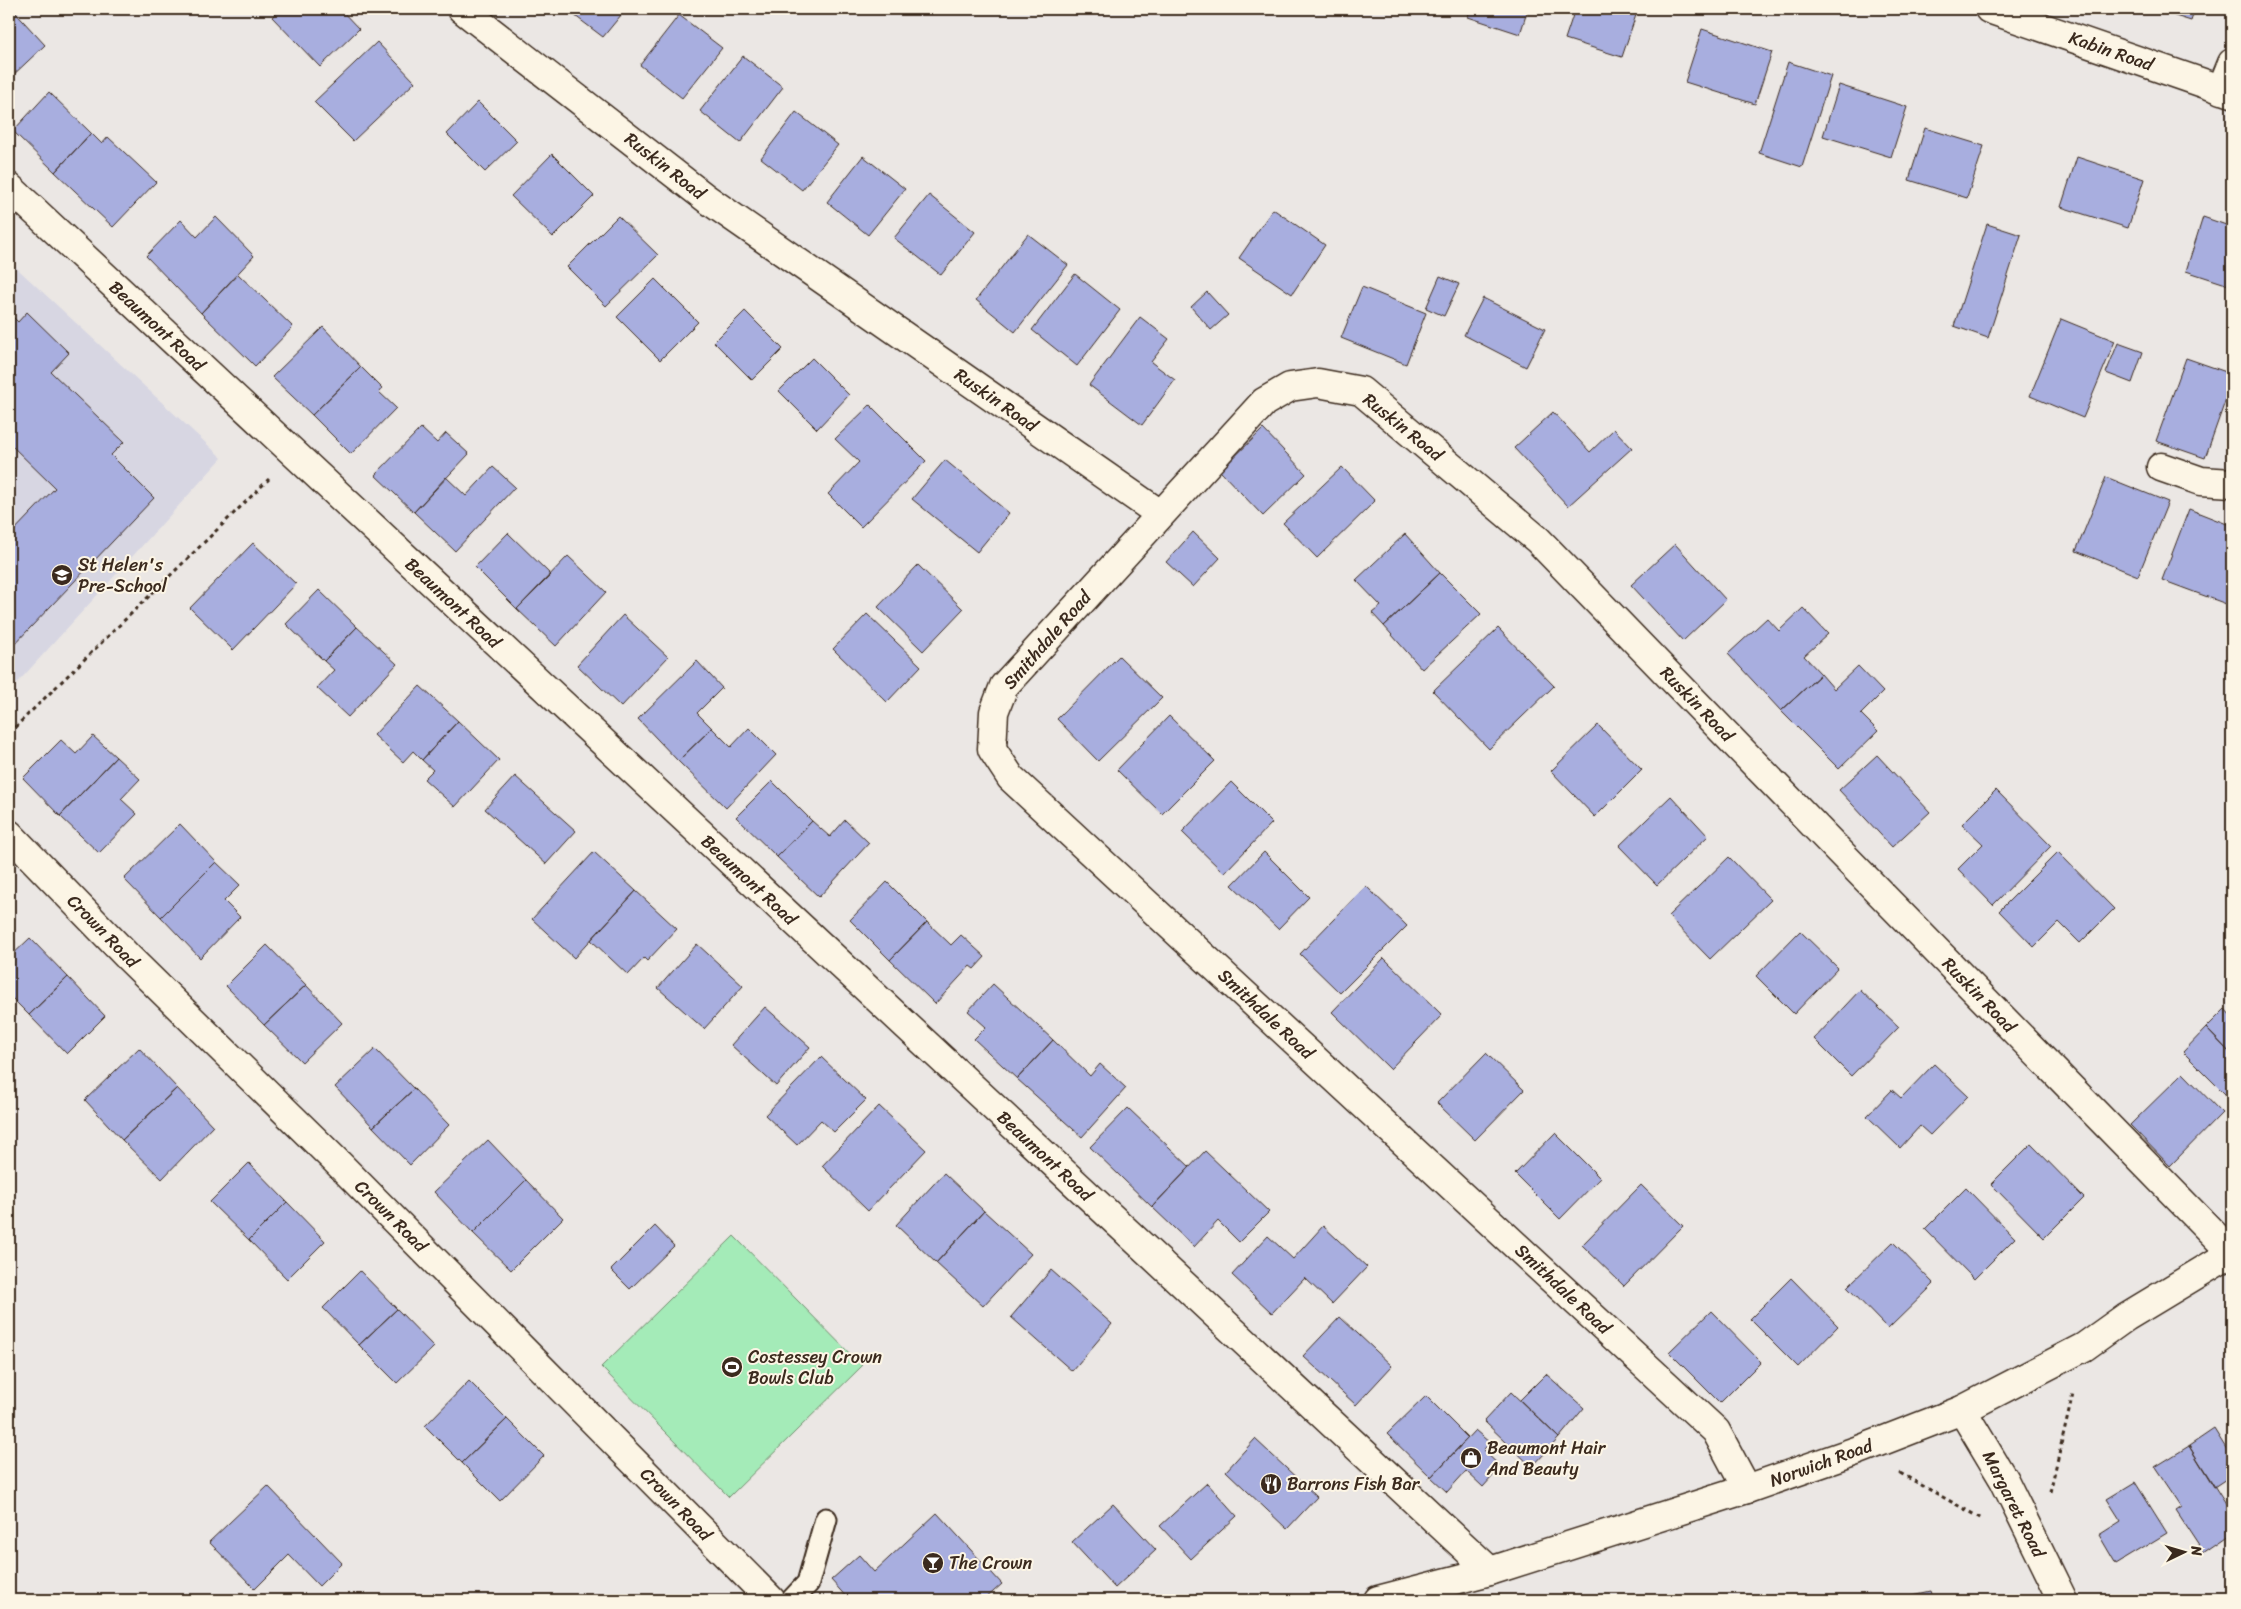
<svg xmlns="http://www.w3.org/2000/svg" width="2241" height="1609" font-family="Sriracha,sans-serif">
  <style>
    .built { fill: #d7d6e2 }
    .green { fill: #a4ebb8; stroke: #708a6b }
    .building { fill: #a8aedf; stroke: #3b2a1e }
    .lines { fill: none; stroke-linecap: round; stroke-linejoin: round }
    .lane-casing { stroke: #3b2a1e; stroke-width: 25 }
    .street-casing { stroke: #3b2a1e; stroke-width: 31 }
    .secondary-casing { stroke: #3b2a1e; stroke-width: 31 }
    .path { stroke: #3b2a1e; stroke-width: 3; stroke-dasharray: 4 4; stroke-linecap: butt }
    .lane { stroke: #fcf5e5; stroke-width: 21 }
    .street { stroke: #fcf5e5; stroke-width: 28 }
    .secondary { stroke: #fcf5e5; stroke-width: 28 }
    .labels { text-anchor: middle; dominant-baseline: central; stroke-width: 4; stroke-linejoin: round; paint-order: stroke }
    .street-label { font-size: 18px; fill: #3b2a1e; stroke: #fcf5e5 }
    .poi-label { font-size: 18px; fill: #3b2a1e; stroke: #fcf5e5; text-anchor: start }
  </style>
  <rect width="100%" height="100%" fill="#ebe7e4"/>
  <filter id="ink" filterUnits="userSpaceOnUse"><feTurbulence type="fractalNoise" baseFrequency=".02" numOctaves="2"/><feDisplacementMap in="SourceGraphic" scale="10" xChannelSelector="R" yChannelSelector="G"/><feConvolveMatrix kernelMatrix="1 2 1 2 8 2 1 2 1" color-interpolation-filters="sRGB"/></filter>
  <g filter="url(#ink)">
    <path class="built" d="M9 261 222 458 9 692Z"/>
    <path class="green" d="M734 1236 862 1366 729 1497 601 1367Z"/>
    <path class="building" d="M9 9H12L45 45 9 79Z
      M280 9H340L359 29 320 67 272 17Z
      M566 9H626L603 37Z
      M1470 9H1528L1520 34 1468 17Z
      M1575 9H1638L1622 57 1565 39Z
      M2153 9H2195L2191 21Z
      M679 15 722 48 682 98 640 65Z
      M1702 29 1772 52 1755 104 1685 82Z
      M377 42 415 82 353 141 314 102Z
      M743 56 783 87 740 143 700 111Z
      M1788 62 1831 76 1802 167 1759 153Z
      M1839 85 1907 107 1891 157 1823 136Z
      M49 92 91 133 55 172 13 131Z
      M478 102 517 141 485 172 447 134Z
      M796 112 838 145 802 190 761 158Z
      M1925 128 1984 146 1967 198 1909 180Z
      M91 133 102 144 108 137 156 182 113 227 55 172Z
      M552 154 594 196 553 237 511 196Z
      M863 156 905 189 868 235 827 202Z
      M2077 157 2144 179 2128 228 2061 207Z
      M929 195 975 232 941 275 894 238Z
      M1273 209 1325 245 1292 294 1239 258Z
      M618 216 658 255 606 306 567 267Z
      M216 217 254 256 201 313 146 256 181 220 197 237Z
      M2203 217 2232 227V286L2186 271Z
      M1987 224 2021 235 1988 338 1954 326Z
      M1028 234 1068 265 1015 332 976 300Z
      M238 274 293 327 255 366 201 313Z
      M1075 274 1120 310 1077 366 1032 330Z
      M1440 276 1459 284 1444 316 1426 308Z
      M655 279 698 322 660 360 617 317Z
      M1362 287 1426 313 1406 364 1341 338Z
      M1207 292 1228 315 1211 330 1191 307Z
      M1483 298 1545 329 1526 367 1464 335Z
      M745 311 783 349 752 380 714 342Z
      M27 312 69 353 51 372 124 442 111 455 154 498 9 650V536L55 488 9 443V313L18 322Z
      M1140 317 1169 339 1151 362 1175 380 1142 425 1089 385Z
      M2061 319 2115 341 2083 418 2030 396Z
      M323 327 361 367 312 415 272 377Z
      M2118 343 2143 352 2132 383 2106 373Z
      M812 358 849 395 817 429 779 391Z
      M2186 358 2232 374V382L2205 458 2156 441Z
      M361 367 382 388 379 392 396 408 351 454 312 415Z
      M870 405 926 461 861 527 828 494 859 462 835 439Z
      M1553 412 1590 452 1614 429 1632 448 1568 506 1514 448Z
      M421 428 437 443 446 433 469 454 414 512 375 475Z
      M1263 429 1306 474 1263 516 1220 471Z
      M945 460 1009 513 977 552 912 499Z
      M493 467 515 487 455 551 414 512 446 477 466 496Z
      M1342 467 1375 501 1317 558 1283 523Z
      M2106 477 2168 502 2138 576 2076 551Z
      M2189 509 2232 526V595L2229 605 2162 580Z
      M1193 532 1220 558 1193 587 1166 562Z
      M508 533 551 575 517 609 475 567Z
      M1405 534 1440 573 1384 626 1372 613 1381 606 1356 580Z
      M253 543 296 584 233 650 190 608Z
      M1675 544 1726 600 1683 641 1631 585Z
      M568 556 606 592 556 646 517 609Z
      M918 565 963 609 923 651 878 607Z
      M1440 573 1481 614 1422 669 1384 626Z
      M319 590 357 627 324 661 286 624Z
      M1803 608 1828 634 1804 656 1821 674 1781 711 1728 654 1767 618 1779 631Z
      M867 614 921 666 887 702 833 649Z
      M623 615 668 657 621 707 577 665Z
      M357 627 397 664 348 717 317 688 334 670 324 661Z
      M1498 628 1554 686 1489 749 1433 691Z
      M1119 656 1162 698 1098 761 1057 719Z
      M697 661 722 688 697 713 712 728 678 761 638 719Z
      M1858 666 1883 692 1861 714 1878 731 1839 769 1781 711 1821 674 1834 689Z
      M420 686 458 721 422 760 413 751 403 762 374 735Z
      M1169 716 1215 761 1162 814 1117 770Z
      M458 721 499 760 455 807 424 779 433 770 422 760Z
      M1598 725 1642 770 1595 817 1551 771Z
      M712 728 731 747 749 728 776 755 726 808 678 761Z
      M93 736 116 757 60 816 23 778 61 740 76 754Z
      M1877 755 1930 812 1892 847 1839 790Z
      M116 757 140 779 121 799 137 814 99 853 60 816Z
      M515 776 576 831 546 864 485 809Z
      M772 781 812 821 777 857 736 817Z
      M1231 782 1272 823 1224 873 1182 832Z
      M1996 790 2051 846 1993 905 1958 869 1983 844 1962 824Z
      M1671 796 1708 836 1657 885 1619 846Z
      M845 820 869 843 819 897 777 857 812 821 830 837Z
      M180 824 216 862 161 917 124 879Z
      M594 852 636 891 574 958 532 919Z
      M1264 852 1309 897 1278 929 1232 885Z
      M2058 852 2114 909 2080 943 2059 922 2034 947 1999 911Z
      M1729 857 1771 900 1710 959 1668 916Z
      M216 862 240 885 224 901 240 917 200 958 161 917Z
      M887 882 927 922 890 960 850 920Z
      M1366 886 1407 926 1340 993 1300 954Z
      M636 891 677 929 647 961 644 958 628 975 591 940Z
      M927 922 951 945 961 935 985 957 974 969 970 966 935 1004 890 960Z
      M1800 931 1838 968 1794 1014 1756 976Z
      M30 938 68 977 29 1015 9 995V958Z
      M697 944 743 986 704 1029 658 988Z
      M267 945 306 985 264 1025 226 986Z
      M1384 958 1442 1015 1390 1069 1332 1012Z
      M68 977 105 1016 67 1054 29 1015Z
      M993 984 1053 1040 1017 1079 974 1039 986 1027 968 1011Z
      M306 985 342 1023 302 1062 264 1025Z
      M1860 990 1899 1027 1851 1076 1814 1039Z
      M765 1007 810 1047 776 1086 731 1045Z
      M2225 1009 2232 1017V1055L2206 1028Z
      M2206 1028 2232 1055V1101L2183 1052Z
      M1053 1040 1090 1076 1100 1064 1126 1088 1082 1137 1017 1079Z
      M139 1048 177 1088 122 1140 85 1100Z
      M375 1049 414 1089 373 1127 335 1087Z
      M1486 1053 1524 1090 1475 1140 1437 1103Z
      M821 1057 866 1100 834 1132 821 1120 797 1145 765 1115Z
      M1934 1064 1968 1096 1930 1135 1920 1126 1900 1148 1867 1116 1892 1090 1901 1098Z
      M2183 1073 2222 1113 2170 1166 2130 1125Z
      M177 1088 213 1126 162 1179 122 1140Z
      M414 1089 449 1125 410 1165 373 1127Z
      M879 1106 926 1150 868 1211 822 1166Z
      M1128 1108 1190 1167 1152 1207 1090 1147Z
      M1555 1133 1600 1178 1560 1219 1515 1174Z
      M488 1140 526 1180 473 1233 434 1192Z
      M2031 1144 2084 1198 2044 1238 1991 1184Z
      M1205 1151 1269 1212 1239 1242 1218 1221 1194 1247 1152 1207Z
      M249 1163 287 1202 249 1240 210 1202Z
      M944 1173 984 1211 936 1263 896 1225Z
      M526 1180 563 1218 511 1270 473 1233Z
      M1641 1185 1683 1226 1624 1286 1582 1245Z
      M1966 1188 2015 1238 1974 1279 1925 1229Z
      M287 1202 325 1241 287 1279 249 1240Z
      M984 1211 1031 1254 983 1306 936 1263Z
      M655 1226 674 1246 630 1289 611 1270Z
      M1323 1226 1367 1267 1332 1304 1305 1278 1272 1313 1232 1275 1268 1236 1293 1259Z
      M1893 1242 1934 1284 1888 1329 1847 1287Z
      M1051 1270 1112 1324 1072 1371 1011 1317Z
      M360 1271 397 1309 359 1345 323 1308Z
      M1791 1278 1838 1326 1798 1367 1750 1319Z
      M397 1309 434 1347 397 1383 359 1345Z
      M1711 1311 1761 1362 1720 1403 1669 1352Z
      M1340 1317 1392 1366 1356 1405 1303 1356Z
      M1546 1374 1584 1408 1559 1438 1520 1400Z
      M469 1381 507 1419 462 1463 425 1426Z
      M1511 1392 1559 1438 1532 1467 1484 1421Z
      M1426 1396 1468 1438 1431 1477 1387 1434Z
      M507 1419 544 1456 500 1501 462 1463Z
      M2214 1429 2232 1458V1475L2214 1487 2189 1446Z
      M1475 1430 1490 1443 1483 1450 1501 1467 1483 1487 1466 1471 1447 1492 1431 1477Z
      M1255 1439 1317 1497 1287 1529 1226 1471Z
      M2189 1446 2232 1514V1532L2203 1552 2176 1511 2182 1507 2155 1467Z
      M2135 1482 2167 1533 2116 1564 2099 1535 2121 1521 2107 1499Z
      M1207 1483 1237 1516 1191 1559 1160 1526Z
      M268 1486 342 1563 319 1586 289 1555 255 1589 209 1542Z
      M1113 1504 1156 1550 1115 1588 1072 1542Z
      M937 1513 1002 1584 984 1600 954 1599 849 1600 831 1580 859 1555 874 1572Z
      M1931 1591 1934 1600H1895L1894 1599Z"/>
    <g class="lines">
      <g class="lane-casing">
        <path id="lane" d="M792 1600 808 1583 826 1519"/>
      </g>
      <g class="street-casing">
        <path id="street" d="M462 9 707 199 1160 514
          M1989 9 2232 93
          M2221 90 2232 63
          M9 187 1490 1571
          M2161 467 2201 481 2232 483
          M9 834 128 957 335 1160 771 1600
          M1962 1410 2004 1480 2063 1600
          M1747 1489 1716 1431 1011 778 992 749 994 712 1004 686 1264 402 1290 387 1318 383 1361 391 1538 540 1839 851 2232 1253"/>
      </g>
      <g class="secondary-casing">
        <path id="secondary" d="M1378 1600 1490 1571 1747 1489 1859 1450 1962 1410 2084 1347 2126 1317 2232 1253"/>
      </g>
      <path class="path" d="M9 733 269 479
        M1900 1473 1982 1519
        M2050 1492 2073 1394"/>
      <use href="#lane" class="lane"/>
      <use href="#street" class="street"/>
      <use href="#secondary" class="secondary"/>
    </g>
  </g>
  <defs>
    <g id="school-disc" transform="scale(1.125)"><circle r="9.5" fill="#3b2a1e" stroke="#fcf5e5"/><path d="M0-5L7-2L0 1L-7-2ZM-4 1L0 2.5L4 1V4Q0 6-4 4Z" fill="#fff"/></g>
    <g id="stadium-disc" transform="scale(1.125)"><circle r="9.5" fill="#3b2a1e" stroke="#fcf5e5"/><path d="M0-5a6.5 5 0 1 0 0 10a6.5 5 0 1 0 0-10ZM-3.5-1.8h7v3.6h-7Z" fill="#fff"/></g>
    <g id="shop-disc" transform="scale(1.125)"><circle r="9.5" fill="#3b2a1e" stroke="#fcf5e5"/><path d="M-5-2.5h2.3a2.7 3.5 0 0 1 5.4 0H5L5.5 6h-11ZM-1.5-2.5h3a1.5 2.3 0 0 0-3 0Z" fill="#fff"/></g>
    <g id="restaurant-disc" transform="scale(1.125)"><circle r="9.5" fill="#3b2a1e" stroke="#fcf5e5"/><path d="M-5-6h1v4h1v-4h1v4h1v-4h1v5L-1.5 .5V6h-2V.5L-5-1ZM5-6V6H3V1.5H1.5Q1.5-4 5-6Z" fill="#fff"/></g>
    <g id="bar-disc" transform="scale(1.125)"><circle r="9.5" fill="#3b2a1e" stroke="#fcf5e5"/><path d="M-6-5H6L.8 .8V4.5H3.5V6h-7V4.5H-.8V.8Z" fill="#fff"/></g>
  </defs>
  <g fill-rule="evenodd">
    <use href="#school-disc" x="62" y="575"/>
    <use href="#stadium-disc" x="732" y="1367"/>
    <use href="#shop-disc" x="1471" y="1458"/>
    <use href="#restaurant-disc" x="1271" y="1484"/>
    <use href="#bar-disc" x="933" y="1563"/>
  </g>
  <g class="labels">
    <g class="street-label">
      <text transform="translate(2111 51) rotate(19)">Kabin Road</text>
      <text transform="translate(665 166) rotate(38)">Ruskin Road</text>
      <text transform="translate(157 326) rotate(43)">Beaumont Road</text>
      <text transform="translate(996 400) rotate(35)">Ruskin Road</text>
      <text transform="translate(1403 427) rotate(39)">Ruskin Road</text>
      <text transform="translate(453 603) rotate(43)">Beaumont Road</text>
      <text transform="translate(1047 640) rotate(-49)">Smithdale Road</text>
      <text transform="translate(1697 704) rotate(46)">Ruskin Road</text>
      <text transform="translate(749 880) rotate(43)">Beaumont Road</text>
      <text transform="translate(103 931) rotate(46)">Crown Road</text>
      <text transform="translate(1979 995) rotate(46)">Ruskin Road</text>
      <text transform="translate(1266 1014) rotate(43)">Smithdale Road</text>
      <text transform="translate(1045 1156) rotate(43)">Beaumont Road</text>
      <text transform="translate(391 1216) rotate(45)">Crown Road</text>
      <text transform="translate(1563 1289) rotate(43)">Smithdale Road</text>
      <text transform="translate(1821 1463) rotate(-20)">Norwich Road</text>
      <text transform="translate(676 1504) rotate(46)">Crown Road</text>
      <text transform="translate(2014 1504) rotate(63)">Margaret Road</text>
    </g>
    <g class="poi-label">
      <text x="78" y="565">St Helen's<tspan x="78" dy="21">Pre-School</tspan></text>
      <text x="748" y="1357">Costessey Crown<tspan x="748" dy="21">Bowls Club</tspan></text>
      <text x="1487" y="1448">Beaumont Hair<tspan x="1487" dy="21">And Beauty</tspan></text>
      <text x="1287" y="1484">Barrons Fish Bar</text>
      <text x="949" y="1563">The Crown</text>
    </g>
  </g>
  <rect width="2241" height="1609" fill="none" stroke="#fcf5e5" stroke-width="30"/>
  <rect x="15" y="15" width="2211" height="1579" fill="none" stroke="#3b2a1e" stroke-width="2" filter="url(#ink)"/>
  <g transform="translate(2184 1552) rotate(85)" stroke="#fcf5e5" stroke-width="4" paint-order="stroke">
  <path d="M0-4L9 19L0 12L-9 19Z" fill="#3b2a1e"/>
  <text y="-8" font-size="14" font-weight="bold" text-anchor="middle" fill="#3b2a1e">N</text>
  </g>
</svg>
